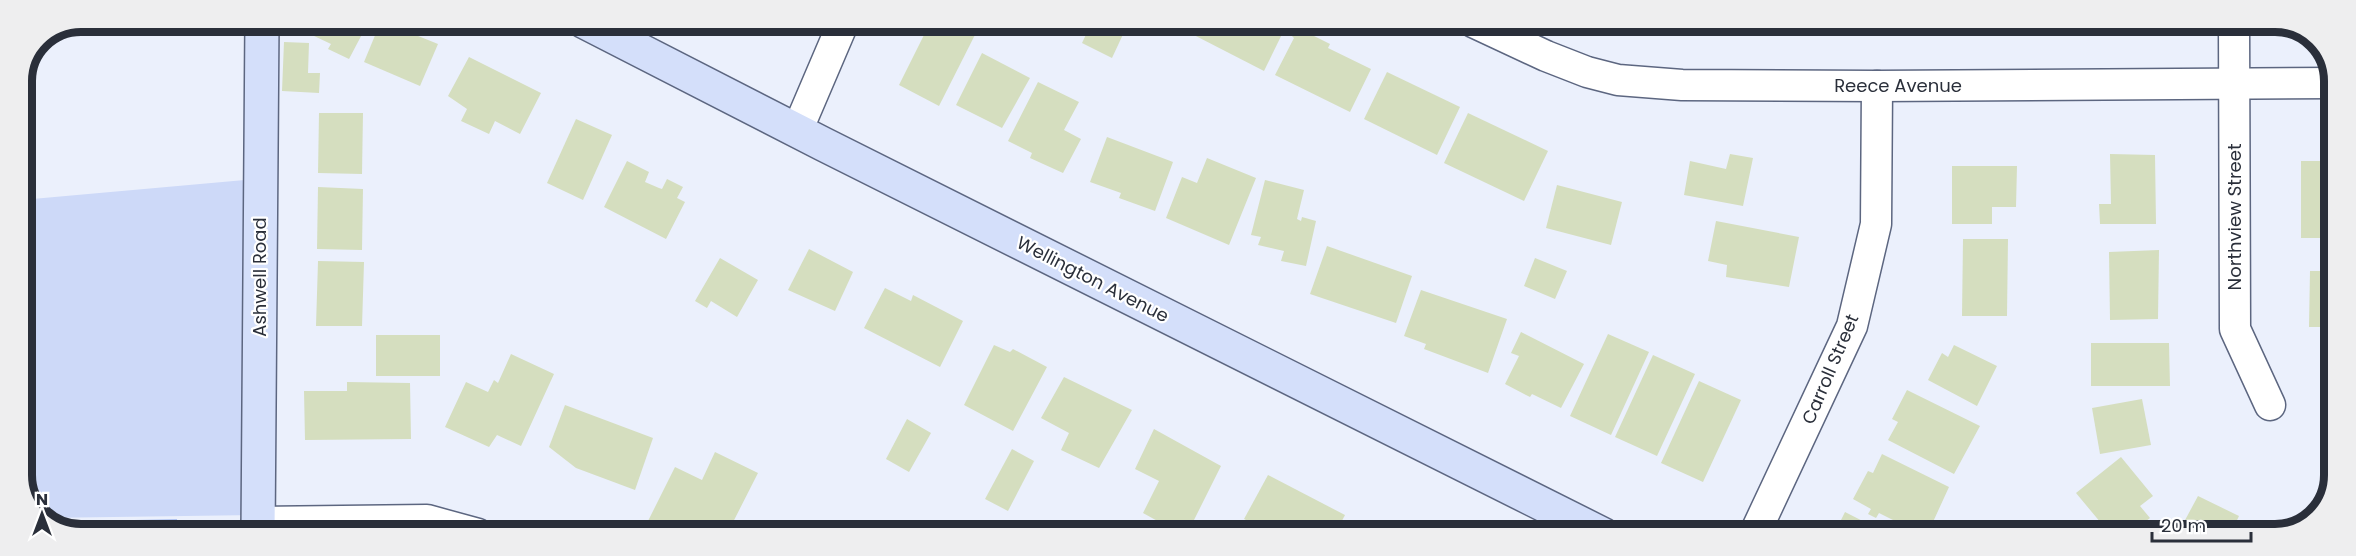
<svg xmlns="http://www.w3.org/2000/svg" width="2356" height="556" font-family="Poppins,sans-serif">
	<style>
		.green { fill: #cdd9f8 }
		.forest { fill: #aec1f0 }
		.building { fill: #d5debf }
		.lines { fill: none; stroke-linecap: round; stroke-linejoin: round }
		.street-casing { stroke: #5c6680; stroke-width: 33 }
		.secondary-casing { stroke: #5c6680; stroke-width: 36 }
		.street { stroke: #fff; stroke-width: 30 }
		.secondary { stroke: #d4dffa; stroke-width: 33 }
		.labels { text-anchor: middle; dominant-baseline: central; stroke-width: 4.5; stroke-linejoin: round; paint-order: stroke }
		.street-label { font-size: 18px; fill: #2a2f3a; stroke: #fff }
		.rim { fill: none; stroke: #2a2f3a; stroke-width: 8 }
	</style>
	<rect width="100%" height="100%" fill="#ebf0fc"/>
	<path class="green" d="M257,179L262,515L42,518L36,515L21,483V200Z"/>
	<path class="forest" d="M177,519L178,534H69L48,522Z"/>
	<g class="building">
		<path d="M319,21H369L349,59L328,49L331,44L312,35Z"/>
		<path d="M381,21L438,44L420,86L364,62Z"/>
		<path d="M931,21H982L939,106L899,85Z"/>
		<path d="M1092,22H1114L1126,28L1112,58L1082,43Z"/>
		<path d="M1140,22H1177L1170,36Z"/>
		<path d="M1196,22H1278L1286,26L1264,71L1190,33Z"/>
		<path d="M1296,27L1330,44L1328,48L1371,69L1350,112L1275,75L1294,38L1291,35Z"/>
		<path d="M284,42L309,43L308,73H320L319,93L282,91Z"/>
		<path d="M982,53L1030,78L1002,128L956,105Z"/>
		<path d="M469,57L541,93L520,134L495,121L489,134L461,121L467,109L448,96Z"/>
		<path d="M1387,72L1460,107L1437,155L1364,119Z"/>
		<path d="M1038,82L1079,102L1064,130L1081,139L1063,173L1030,158L1032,153L1008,141Z"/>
		<path d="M319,113H363L362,174L318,173Z"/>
		<path d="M1468,113L1548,151L1524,201L1444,163Z"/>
		<path d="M576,119L612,135L583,200L547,183Z"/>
		<path d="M1107,137L1173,162L1155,211L1119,198L1121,193L1090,182Z"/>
		<path d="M1730,154L1753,158L1743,206L1684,195L1690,161L1726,169Z"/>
		<path d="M2110,154L2155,155L2156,224H2100L2099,204H2111Z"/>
		<path d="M1207,158L1256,178L1229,245L1166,218L1182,177L1197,183Z"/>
		<path d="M627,161L649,172L645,182L659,188L662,189L667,179L683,187L677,198L685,202L666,239L604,207Z"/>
		<path d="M2301,161H2334V226H2327V238H2301Z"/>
		<path d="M1952,166H2017L2016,207H1992V224H1952Z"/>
		<path d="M1265,180L1304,190L1297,219L1301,221L1302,217L1316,221L1306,266L1281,261L1284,251L1258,245L1261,237L1251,235Z"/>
		<path d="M1557,185L1622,202L1611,245L1546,228Z"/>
		<path d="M318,187L363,189L362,250L317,249Z"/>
		<path d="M1716,221L1799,237L1789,287L1726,277L1727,265L1708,261Z"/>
		<path d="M1963,239H2008L2007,316H1962Z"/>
		<path d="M1327,246L1412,276L1396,323L1310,294Z"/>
		<path d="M809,249L853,272L835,311L788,290Z"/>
		<path d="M2159,250L2158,319L2110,320L2109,252Z"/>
		<path d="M720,258L758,280L737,317L711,301L707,308L695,301Z"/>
		<path d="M1535,258L1567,271L1555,299L1524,286Z"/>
		<path d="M318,261L364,262L362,326H316Z"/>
		<path d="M2310,271H2334V327H2309Z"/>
		<path d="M885,288L911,301L913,295L963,321L940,367L864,328Z"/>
		<path d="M1421,290L1507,319L1488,373L1424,349L1426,344L1404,336Z"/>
		<path d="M1521,332L1584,364L1561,408L1532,394L1530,397L1505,384L1519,356L1511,353Z"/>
		<path d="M1608,334L1649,352L1611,435L1570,416Z"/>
		<rect x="376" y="335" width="64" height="41"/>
		<path d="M2091,343H2169L2170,386H2091Z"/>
		<path d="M994,345L1010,352L1013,349L1047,367L1013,431L964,405Z"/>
		<path d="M1954,345L1997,366L1977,406L1928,380L1942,353L1948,357Z"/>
		<path d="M511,354L554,374L521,446L497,435L489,447L445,427L466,382L488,392L494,380L498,383Z"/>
		<path d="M1653,355L1695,374L1657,456L1615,437Z"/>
		<path d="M1064,377L1132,410L1099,468L1061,450L1069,433L1041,418Z"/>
		<path d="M1699,381L1741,400L1703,482L1661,463Z"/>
		<path d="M347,382L410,383L411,439L305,440L304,391H347Z"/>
		<path d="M1907,390L1980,426L1954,474L1888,440L1898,422L1892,419Z"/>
		<path d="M2142,399L2151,445L2100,454L2092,408Z"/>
		<path d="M565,405L653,438L635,490L576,468L549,447Z"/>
		<path d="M907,419L931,433L909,472L886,459Z"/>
		<path d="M1154,429L1221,466L1187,534H1181L1143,513L1159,481L1135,469Z"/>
		<path d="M1012,449L1034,461L1008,511L985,499Z"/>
		<path d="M715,452L758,473L727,534H702L698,532L697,534H670L647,523L675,467L702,480Z"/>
		<path d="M1882,454L1949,487L1927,535H1923L1879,513L1876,518L1868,514L1871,509L1853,499L1868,471L1873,473Z"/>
		<path d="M2121,457L2153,496L2140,506L2150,518L2128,535H2111L2076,493Z"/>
		<path d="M1268,475L1345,515L1335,534H1273L1244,519Z"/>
		<path d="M2198,496L2239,516L2230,535H2177Z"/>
		<path d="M1845,512L1890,535H1836L1834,534Z"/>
		<path d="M752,524L769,533L773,527L787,534H747Z"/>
	</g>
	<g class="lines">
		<g class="street-casing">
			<g id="street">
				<path d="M1473,22L1546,56L1587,72L1618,80L1682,85L1877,86L2335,83"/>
				<path d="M2234,22L2235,329L2270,405"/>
				<path d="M797,131L844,21"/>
				<path d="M257,522L427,520L478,534"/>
				<path d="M1754,535L1852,326L1876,224L1877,86"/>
			</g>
		</g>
		<g class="secondary-casing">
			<g id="secondary">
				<path d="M583,21L823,144L1604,535"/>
				<path d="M258,534L262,21"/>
			</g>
		</g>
		<use href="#street" class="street"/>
		<use href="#secondary" class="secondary"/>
	</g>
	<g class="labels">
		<g class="street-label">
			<text x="1898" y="85">Reece Avenue</text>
			<text transform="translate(2234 217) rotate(-90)">Northview Street</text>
			<text transform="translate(259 277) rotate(-90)">Ashwell Road</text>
			<text transform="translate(1093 279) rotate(27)">Wellington Avenue</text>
			<text transform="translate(1830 369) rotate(-67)">Carroll Street</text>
		</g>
	</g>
	<path d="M0 0H2356V556H0ZM81 32H2275A49 49 0 0 1 2324 81V475A49 49 0 0 1 2275 524H81A49 49 0 0 1 32 475V81A49 49 0 0 1 81 32Z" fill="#eeeeef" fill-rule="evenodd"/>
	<path class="rim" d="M81 32H2275A49 49 0 0 1 2324 81V475A49 49 0 0 1 2275 524H81A49 49 0 0 1 32 475V81A49 49 0 0 1 81 32Z"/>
	<g transform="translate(42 514)" stroke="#ffffff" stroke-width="4.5" paint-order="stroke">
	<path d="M0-4.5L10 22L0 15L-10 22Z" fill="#2a2f3a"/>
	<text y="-9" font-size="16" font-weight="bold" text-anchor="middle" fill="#2a2f3a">N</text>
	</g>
	<path d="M2152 532v9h99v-9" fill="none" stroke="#2a2f3a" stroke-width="3"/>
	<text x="2161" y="532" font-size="18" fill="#2a2f3a" stroke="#ffffff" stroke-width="4.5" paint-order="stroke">20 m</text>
</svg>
